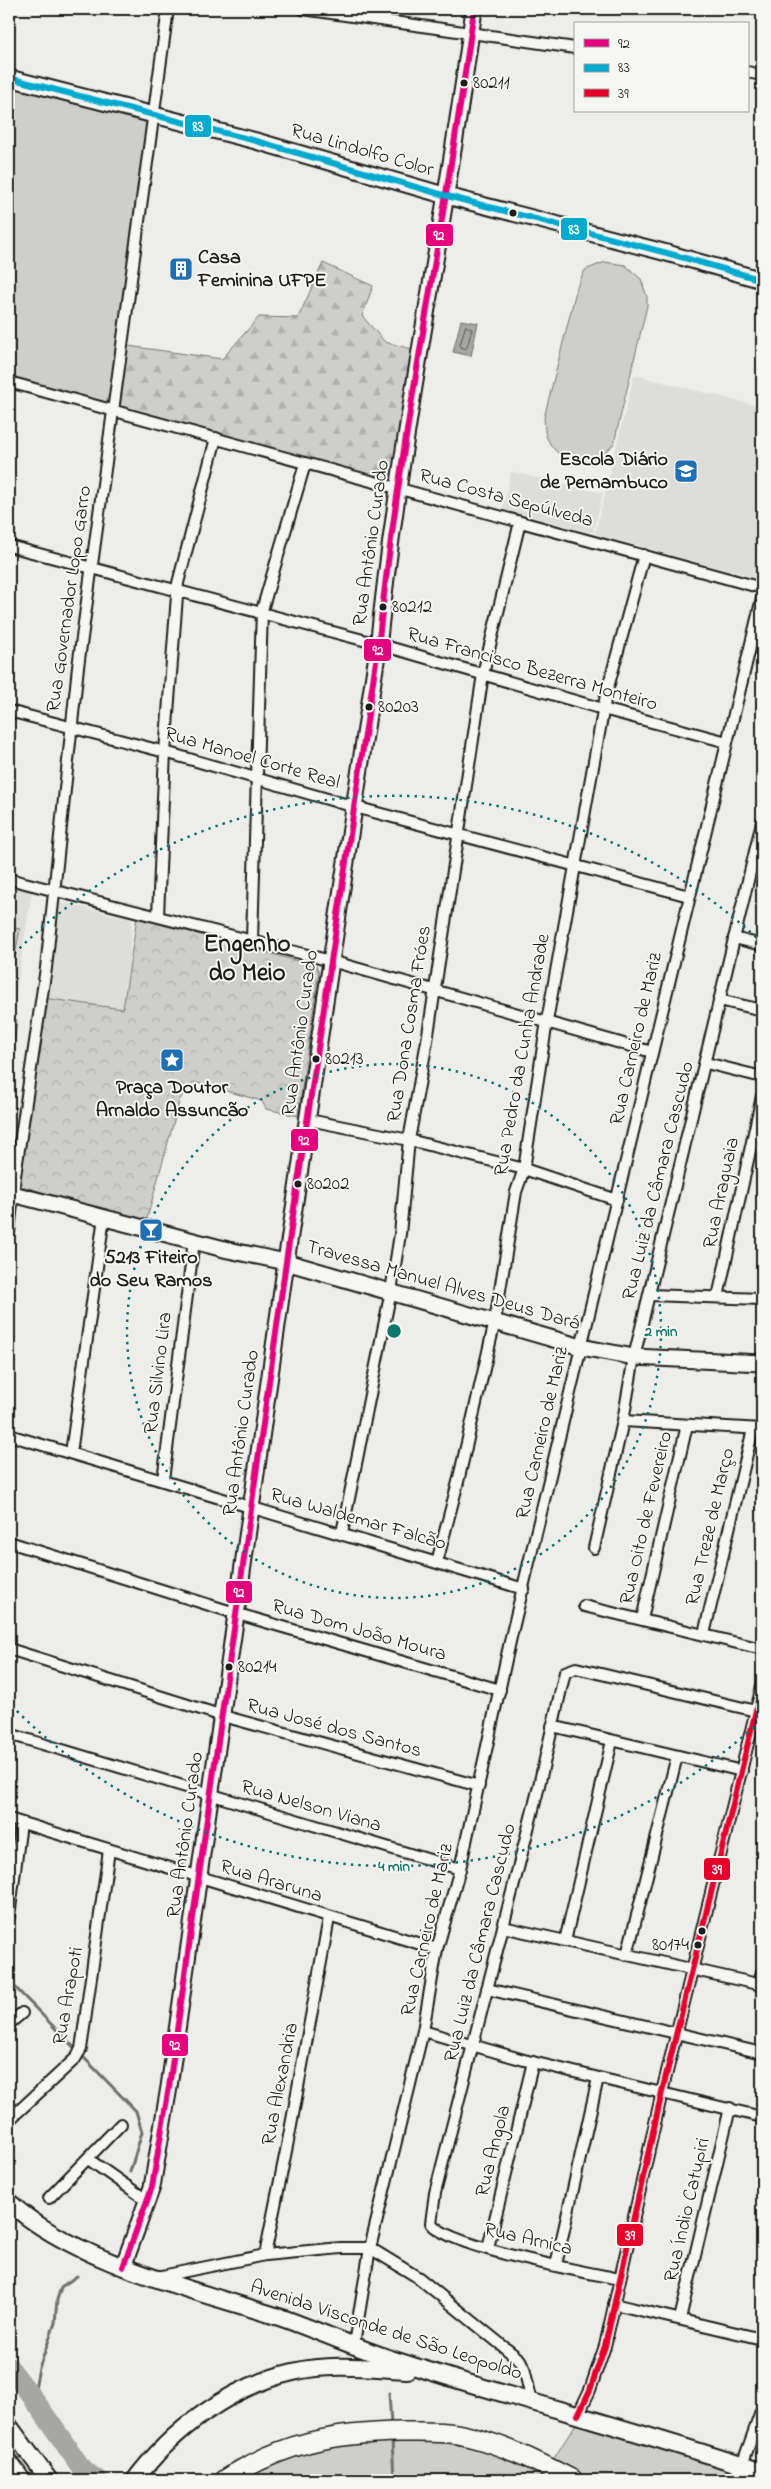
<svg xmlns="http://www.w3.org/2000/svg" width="771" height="2489" font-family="'Indie Flower',sans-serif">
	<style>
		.built { fill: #ddddda }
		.grass { fill: #cececb; stroke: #757574 }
		.forest { fill: url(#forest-firs); stroke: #757574 }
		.park { fill: url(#park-crowns); stroke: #757574 }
		.water { fill: #a6a6a3; stroke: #6f6f6d }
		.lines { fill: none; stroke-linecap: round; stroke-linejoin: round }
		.shore { stroke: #535352; stroke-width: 1 }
		.stream { stroke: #6f6f6d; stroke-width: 3 }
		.river { stroke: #a6a6a3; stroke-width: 20 }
		.street-casing { stroke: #1c1c1c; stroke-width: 14 }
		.secondary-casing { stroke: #1c1c1c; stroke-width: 19 }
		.primary-casing { stroke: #1c1c1c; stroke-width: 20 }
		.highway-casing { stroke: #1c1c1c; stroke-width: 22 }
		.street { stroke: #f6f6f2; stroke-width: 10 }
		.secondary { stroke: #f6f6f2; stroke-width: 15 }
		.primary { stroke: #f6f6f2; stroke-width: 16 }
		.highway { stroke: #f6f6f2; stroke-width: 19 }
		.bus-1-casing { stroke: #f6f6f2; stroke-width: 10 }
		.bus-2-casing { stroke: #f6f6f2; stroke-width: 10 }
		.bus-3-casing { stroke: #f6f6f2; stroke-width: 10 }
		.bus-1 { stroke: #e5007d; stroke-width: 6 }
		.bus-2 { stroke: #00a9ce; stroke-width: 6 }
		.bus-3 { stroke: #e4002b; stroke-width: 6 }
		.ring { fill: none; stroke: #0f766e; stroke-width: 2.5; stroke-dasharray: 2.5 5 }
		.bus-dot { fill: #1c1c1c; stroke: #f6f6f2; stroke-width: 2 }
		.labels { text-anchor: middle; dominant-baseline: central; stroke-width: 4; stroke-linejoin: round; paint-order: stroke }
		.bus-label { font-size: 19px; fill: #1c1c1c; stroke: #f6f6f2; text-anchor: start }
		.street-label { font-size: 20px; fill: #1c1c1c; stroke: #f6f6f2 }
		.poi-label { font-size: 20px; font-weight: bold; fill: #1c1c1c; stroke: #f6f6f2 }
		.district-label { font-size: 25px; font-weight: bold; fill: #1c1c1c; stroke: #f6f6f2 }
		.centre { fill: #0f766e; stroke: #f6f6f2; stroke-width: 2.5 }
		.ring-label { font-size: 15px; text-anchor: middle; font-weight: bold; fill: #0f766e; stroke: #f6f6f2; stroke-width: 4; stroke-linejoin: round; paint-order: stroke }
		.line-badge { stroke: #f6f6f2; stroke-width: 2 }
		.badge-label { font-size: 14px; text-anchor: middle; font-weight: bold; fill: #fff }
	</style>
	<defs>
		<pattern id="forest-firs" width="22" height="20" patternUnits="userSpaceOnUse" patternTransform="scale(1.25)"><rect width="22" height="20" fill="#cececb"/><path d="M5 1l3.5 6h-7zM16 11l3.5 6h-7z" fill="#b0b0ae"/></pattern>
		<pattern id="park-crowns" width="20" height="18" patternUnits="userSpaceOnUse" patternTransform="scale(1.25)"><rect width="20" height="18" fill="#cececb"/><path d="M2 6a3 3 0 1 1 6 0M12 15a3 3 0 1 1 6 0" fill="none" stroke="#b0b0ae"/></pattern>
	</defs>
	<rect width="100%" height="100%" fill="#edede9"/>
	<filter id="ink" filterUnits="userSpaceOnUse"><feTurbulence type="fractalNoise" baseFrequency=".02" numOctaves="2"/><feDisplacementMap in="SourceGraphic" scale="10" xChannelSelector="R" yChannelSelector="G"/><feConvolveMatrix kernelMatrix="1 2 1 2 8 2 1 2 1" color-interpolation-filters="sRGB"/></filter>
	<g filter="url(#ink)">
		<g class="built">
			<path d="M634,375L762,407V552L756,578L595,534Z"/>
			<path d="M511,472L603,493L593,533L503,509Z"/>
			<path d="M9,885L32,891L13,1009L9,1007Z"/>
			<path d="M60,902L132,919L126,1013L47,1003Z"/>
		</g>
		<g class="grass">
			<path d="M9,73L149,112L113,409L9,382Z"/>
			<path d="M605,262L625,265L641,279L647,297V306L614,443C597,468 559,467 547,438C544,433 545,424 544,418L577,287L585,270Z"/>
			<path d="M9,927L20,929L10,981H9Z"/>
			<path d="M9,1018L17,1020L9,1097Z"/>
			<path d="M577,2422L762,2477V2480H211L234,2461L267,2447L309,2434L410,2431L549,2466Z"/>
		</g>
		<path class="forest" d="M323,263L373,286L362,316L385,342L420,351L397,487L113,409L121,345L222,359L259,317L298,318Z"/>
		<path class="park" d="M137,917L316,966L319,972L298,1116L266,1109L262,1101L194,1082L180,1099L146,1222L18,1185L43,998L123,1009Z"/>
		<path class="water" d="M461,320L478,323L471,356L453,352Z"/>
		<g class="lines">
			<path class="shore" d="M466,326L472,329L467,347L465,349L460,346Z"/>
			<g class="stream">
				<path d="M9,1981L136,2111L142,2132L130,2172"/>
				<path d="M389,2393L391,2425"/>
				<path d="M33,2398L39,2368L55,2323L57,2300L61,2287L77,2276"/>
				<path d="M392,2439L394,2480"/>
			</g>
			<path class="river" d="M9,2367L33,2398L83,2470L98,2480"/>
			<g class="street-casing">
				<g id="street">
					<path d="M303,9L575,48"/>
					<path d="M747,72L762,75"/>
					<path d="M9,382L762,588"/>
					<path d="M9,546L378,644L603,709L727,742"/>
					<path d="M9,711L165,752L355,807L689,896"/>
					<path d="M9,879L331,961L652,1052"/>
					<path d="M158,916L165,752L178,583L216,438"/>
					<path d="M734,938L762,945"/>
					<path d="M252,940L262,610L305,464"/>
					<path d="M719,1000L762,1010"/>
					<path d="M706,1063L762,1077"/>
					<path d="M309,1120L409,1140L524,1169L617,1200"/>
					<path d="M9,1232L15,1176L46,968L78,667L168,9"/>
					<path d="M649,1295L762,1299"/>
					<path d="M718,1297L762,1096"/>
					<path d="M623,1421L762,1429"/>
					<path d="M9,1435L524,1589"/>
					<path d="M71,1453L104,1217"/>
					<path d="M163,1480L194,1241"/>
					<path d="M342,1533L391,1291L400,1234L409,1140L427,1041L483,674L520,522"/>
					<path d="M9,1542L238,1614L500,1690"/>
					<path d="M594,1548L623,1421L634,1357L762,822"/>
					<path d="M437,1562L458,1482L495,1321L516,1192L524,1169L547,1021L606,695L644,555"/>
					<path d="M584,1606L762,1649"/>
					<path d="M642,1619L687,1425"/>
					<path d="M704,1634L753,1429"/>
					<path d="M9,1649L223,1716L479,1786"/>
					<path d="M552,1726L742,1771"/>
					<path d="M9,1734L460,1869"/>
					<path d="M9,1819L437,1949"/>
					<path d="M9,1917L21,1823"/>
					<path d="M503,1927L762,1985"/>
					<path d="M565,1941L612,1741"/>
					<path d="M627,1955L677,1756"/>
					<path d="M759,1985L762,1972"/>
					<path d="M487,1989L762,2053"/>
					<path d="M9,2024L22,2013"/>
					<path d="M423,2031L524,2060L762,2117"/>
					<path d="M9,2120L75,2059L81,2049L109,1850"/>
					<path d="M88,2159L148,2201"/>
					<path d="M49,2198L121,2124"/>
					<path d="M488,2248L533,2062"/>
					<path d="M265,2255L290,2131L329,1918"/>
					<path d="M556,2265L598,2078"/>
					<path d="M157,2277L265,2255L341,2248H370L419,2278L520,2360L524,2368L532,2402"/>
					<path d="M619,2279C586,2272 447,2247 431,2223L435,2193L537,1794L565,1672L576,1668L756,1711"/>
					<path d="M614,2304L762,2339"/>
					<path d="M680,2319L730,2108"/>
					<path d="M354,2344L370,2248L423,2031L437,1949L460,1869L511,1637L762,598"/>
					<path d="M578,2415L590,2390L605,2346L662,2092L762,1686"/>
					<path d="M742,2465L762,2409"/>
				</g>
			</g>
			<g class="secondary-casing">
				<g id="secondary">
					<path d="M9,78L256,141L447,196L667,253L762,280"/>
					<path d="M9,1193L228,1250L286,1262L581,1347L634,1357L762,1363"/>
					<path d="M123,2267L152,2187L169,2087L286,1262L378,648C400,433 446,222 474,9"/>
				</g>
			</g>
			<g class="primary-casing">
				<g id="primary">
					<path d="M9,2202C73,2262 198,2291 282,2318C319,2331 354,2347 391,2359C514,2399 640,2431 762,2472"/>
					<path d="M9,2426L49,2480"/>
					<path d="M9,2462L22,2480"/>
					<path d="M135,2480C172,2430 231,2386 293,2372C330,2363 370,2368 407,2370"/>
				</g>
			</g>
			<g class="highway-casing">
				<g id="highway">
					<path d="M9,2479V2480"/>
					<path d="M225,2480C281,2443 334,2433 401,2432C420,2432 439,2431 457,2434C499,2442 536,2461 573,2480"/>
				</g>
			</g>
			<use href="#street" class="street"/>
			<use href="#secondary" class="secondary"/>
			<use href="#primary" class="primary"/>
			<use href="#highway" class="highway"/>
			<g class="bus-1-casing">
				<path id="bus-1" d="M123,2267L152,2187L169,2087L286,1262L378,648C400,433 446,222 474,9"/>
			</g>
			<g class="bus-2-casing">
				<path id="bus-2" d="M9,78L256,141L447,196L667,253L762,280"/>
			</g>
			<g class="bus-3-casing">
				<path id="bus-3" d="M578,2415L590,2390L605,2346L662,2092L762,1686"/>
			</g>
			<use href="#bus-1" class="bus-1"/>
			<use href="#bus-2" class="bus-2"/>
			<use href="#bus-3" class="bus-3"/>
		</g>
	</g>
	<g class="ring">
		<circle cx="394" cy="1331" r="267"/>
		<path d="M759 1722A535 535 0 0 1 9 1703M9 959A535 535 0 0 1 759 940"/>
	</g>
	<defs>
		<g id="building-square" transform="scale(1.25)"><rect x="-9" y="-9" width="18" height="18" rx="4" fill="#1f6fb2" stroke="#f6f6f2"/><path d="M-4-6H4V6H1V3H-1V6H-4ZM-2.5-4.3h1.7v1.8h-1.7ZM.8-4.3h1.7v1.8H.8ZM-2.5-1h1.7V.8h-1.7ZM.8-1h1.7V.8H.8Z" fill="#fff"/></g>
		<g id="school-square" transform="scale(1.25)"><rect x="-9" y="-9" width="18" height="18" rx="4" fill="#1f6fb2" stroke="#f6f6f2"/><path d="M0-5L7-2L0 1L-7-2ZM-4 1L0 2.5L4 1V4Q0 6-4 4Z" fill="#fff"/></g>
		<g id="sight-square" transform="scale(1.25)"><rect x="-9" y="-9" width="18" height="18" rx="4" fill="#1f6fb2" stroke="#f6f6f2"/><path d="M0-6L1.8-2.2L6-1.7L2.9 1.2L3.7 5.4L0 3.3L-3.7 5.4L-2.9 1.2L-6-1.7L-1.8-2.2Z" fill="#fff"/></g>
		<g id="bar-square" transform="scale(1.25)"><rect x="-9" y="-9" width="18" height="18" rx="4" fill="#1f6fb2" stroke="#f6f6f2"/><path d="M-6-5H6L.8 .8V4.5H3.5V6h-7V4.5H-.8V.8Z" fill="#fff"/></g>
	</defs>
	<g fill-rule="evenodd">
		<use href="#building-square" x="181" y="269"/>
		<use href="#school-square" x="686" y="471"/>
		<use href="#sight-square" x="172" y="1060"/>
		<use href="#bar-square" x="151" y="1230"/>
	</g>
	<g class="bus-dot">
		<circle cx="464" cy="83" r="4.5"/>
		<circle cx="513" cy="213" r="4.5"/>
		<circle cx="383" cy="607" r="4.5"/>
		<circle cx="369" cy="707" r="4.5"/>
		<circle cx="316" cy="1059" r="4.5"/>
		<circle cx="298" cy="1184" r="4.5"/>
		<circle cx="229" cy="1667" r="4.5"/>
		<circle cx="702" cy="1931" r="4.5"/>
		<circle cx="698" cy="1945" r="4.5"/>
	</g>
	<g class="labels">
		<g class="bus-label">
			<text x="473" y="83">80211</text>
			<text x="392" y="607">80212</text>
			<text x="378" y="707">80203</text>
			<text x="325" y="1059">80213</text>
			<text x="307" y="1184">80202</text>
			<text x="238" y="1667">80214</text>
			<text x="689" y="1945" text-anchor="end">80174</text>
		</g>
		<g class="street-label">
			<text transform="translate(362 151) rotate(16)">Rua Lindolfo Color</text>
			<text transform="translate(506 499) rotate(15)">Rua Costa Sepúlveda</text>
			<text transform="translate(372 543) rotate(-82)">Rua Antônio Curado</text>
			<text transform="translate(70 599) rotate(-82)">Rua Governador Lopo Garro</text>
			<text transform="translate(532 670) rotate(16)">Rua Francisco Bezerra Monteiro</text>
			<text transform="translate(252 759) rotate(16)">Rua Manoel Corte Real</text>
			<text transform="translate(410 1024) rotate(-81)">Rua Dona Cosma Fróes</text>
			<text transform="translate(301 1033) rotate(-82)">Rua Antônio Curado</text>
			<text transform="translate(637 1039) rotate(-77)">Rua Carneiro de Mariz</text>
			<text transform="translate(523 1055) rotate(-80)">Rua Pedro da Cunha Andrade</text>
			<text transform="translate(659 1181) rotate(-76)">Rua Luiz da Câmara Cascudo</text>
			<text transform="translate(722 1193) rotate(-78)">Rua Araguaia</text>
			<text transform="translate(443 1286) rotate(16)">Travessa Manuel Alves Deus Dará</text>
			<text transform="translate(159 1373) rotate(-83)">Rua Silvino Lira</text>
			<text transform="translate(242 1433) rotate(-82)">Rua Antônio Curado</text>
			<text transform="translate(543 1433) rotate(-77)">Rua Carneiro de Mariz</text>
			<text transform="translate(647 1518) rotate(-77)">Rua Oito de Fevereiro</text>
			<text transform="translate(358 1520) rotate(16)">Rua Waldemar Falcão</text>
			<text transform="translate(711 1527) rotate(-77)">Rua Treze de Março</text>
			<text transform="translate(359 1631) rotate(16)">Rua Dom João Moura</text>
			<text transform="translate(334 1729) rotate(15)">Rua José dos Santos</text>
			<text transform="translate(311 1807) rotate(16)">Rua Nelson Viana</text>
			<text transform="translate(186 1835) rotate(-82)">Rua Antônio Curado</text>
			<text transform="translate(271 1882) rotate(17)">Rua Araruna</text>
			<text transform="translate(428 1930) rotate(-77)">Rua Carneiro de Mariz</text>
			<text transform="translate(481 1943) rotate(-76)">Rua Luiz da Câmara Cascudo</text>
			<text transform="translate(69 1996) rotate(-80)">Rua Arapoti</text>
			<text transform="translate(281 2084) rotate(-79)">Rua Alexandria</text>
			<text transform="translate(494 2151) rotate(-76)">Rua Angola</text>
			<text transform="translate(688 2210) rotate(-77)">Rua Índio Catupiri</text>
			<text transform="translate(528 2240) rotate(13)">Rua Arnica</text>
			<text transform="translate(386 2331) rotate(18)">Avenida Visconde de São Leopoldo</text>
		</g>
		<g class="poi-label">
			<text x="198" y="258" text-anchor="start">Casa<tspan x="198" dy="23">Feminina UFPE</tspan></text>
			<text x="668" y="460" text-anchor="end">Escola Diário<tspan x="668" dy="23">de Pernambuco</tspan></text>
			<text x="172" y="1088">Praça Doutor<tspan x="172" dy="23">Arnaldo Assuncão</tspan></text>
			<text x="151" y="1258">5213 Fiteiro<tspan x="151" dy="23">do Seu Ramos</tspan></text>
		</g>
		<g class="district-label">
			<text x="247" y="945">Engenho<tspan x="247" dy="29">do Meio</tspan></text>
		</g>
	</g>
	<circle cx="394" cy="1331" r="8" class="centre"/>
	<g class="ring-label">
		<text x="661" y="1336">2 min</text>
		<text x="394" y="1871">4 min</text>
	</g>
	<g class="line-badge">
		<rect x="184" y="114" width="28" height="24" rx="5" fill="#00a9ce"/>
		<rect x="560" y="217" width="28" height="24" rx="5" fill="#00a9ce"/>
		<rect x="425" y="223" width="29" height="24" rx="5" fill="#e5007d"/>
		<rect x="363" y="638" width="29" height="24" rx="5" fill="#e5007d"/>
		<rect x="290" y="1128" width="29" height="24" rx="5" fill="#e5007d"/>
		<rect x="225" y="1580" width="28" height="24" rx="5" fill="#e5007d"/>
		<rect x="703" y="1857" width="28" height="24" rx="5" fill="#e4002b"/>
		<rect x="161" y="2033" width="28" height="24" rx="5" fill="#e5007d"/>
		<rect x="616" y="2223" width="28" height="24" rx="5" fill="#e4002b"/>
	</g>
	<g class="badge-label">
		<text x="198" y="131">83</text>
		<text x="574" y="234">83</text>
		<text x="439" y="240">92</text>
		<text x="378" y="655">92</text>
		<text x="304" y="1145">92</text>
		<text x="239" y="1597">92</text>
		<text x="717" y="1874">39</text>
		<text x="175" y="2050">92</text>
		<text x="630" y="2240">39</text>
	</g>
	<rect width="771" height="2489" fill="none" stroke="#f6f6f2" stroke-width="30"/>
	<rect x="15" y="15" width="741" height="2459" fill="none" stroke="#1c1c1c" stroke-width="2" filter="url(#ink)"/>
	<rect x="574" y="22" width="175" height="90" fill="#f6f6f2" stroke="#9f9f9c"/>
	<rect x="584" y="39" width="25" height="8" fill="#e5007d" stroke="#9f9f9c"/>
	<text x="618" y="48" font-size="15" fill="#1c1c1c">92</text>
	<rect x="584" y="64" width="25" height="8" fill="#00a9ce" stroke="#9f9f9c"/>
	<text x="618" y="72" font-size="15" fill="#1c1c1c">83</text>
	<rect x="584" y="89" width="25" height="8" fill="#e4002b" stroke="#9f9f9c"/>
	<text x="618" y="98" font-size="15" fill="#1c1c1c">39</text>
</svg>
